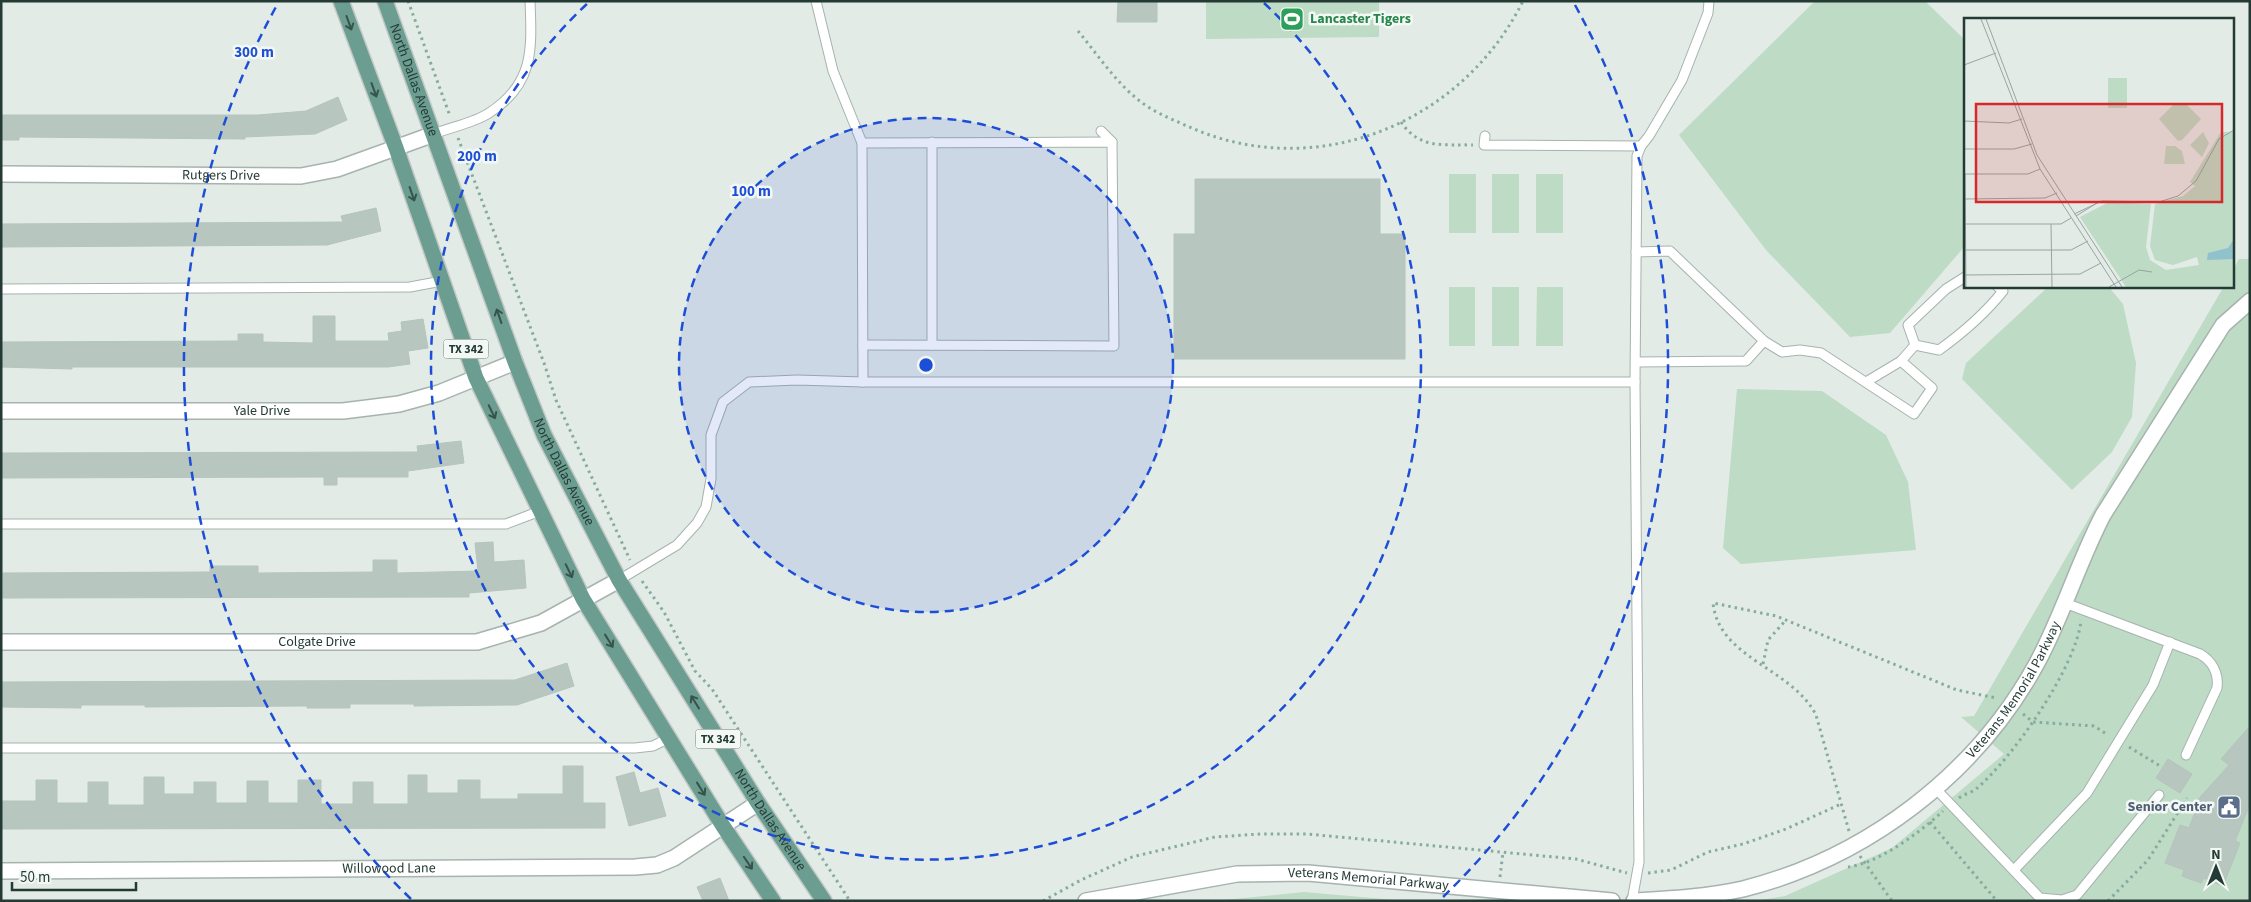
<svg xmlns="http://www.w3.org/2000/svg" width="2251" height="902" font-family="'Source Sans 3',sans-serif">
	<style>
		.green { fill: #bddbc5 }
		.building { fill: #b8c6c0; stroke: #b5c4be }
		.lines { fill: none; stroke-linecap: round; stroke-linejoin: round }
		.service-casing { stroke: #a6b3ae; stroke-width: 11 }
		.minor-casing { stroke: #a6b3ae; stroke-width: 18 }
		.primary-casing { stroke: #c2c8c6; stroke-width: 18 }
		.path { stroke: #86aca0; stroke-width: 3; stroke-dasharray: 2.5 4; stroke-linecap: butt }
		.service { stroke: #fff; stroke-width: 9 }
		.minor { stroke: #fff; stroke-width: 15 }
		.primary { stroke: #6b9d90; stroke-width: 15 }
		.oneway { stroke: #36544c }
		.ring { fill: none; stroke: #1d4ed8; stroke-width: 2.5; stroke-dasharray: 9 6 }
		.labels { text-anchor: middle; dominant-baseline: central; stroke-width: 5; stroke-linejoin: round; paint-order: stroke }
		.shield { fill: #f3f8f5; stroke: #62746f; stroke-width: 1 }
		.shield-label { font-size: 12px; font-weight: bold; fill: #243b35 }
		.leisure-label { font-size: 14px; font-weight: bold; fill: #27864d; stroke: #f3f8f5; text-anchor: start }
		.street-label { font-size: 14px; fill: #243b35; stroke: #f3f8f5 }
		.service-label { font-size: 14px; font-weight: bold; fill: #4e5e75; stroke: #f3f8f5; text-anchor: end }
		.inset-road { fill: none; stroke: #97a5a0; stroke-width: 1 }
		.view { fill: #d62828; fill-opacity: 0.15; stroke: #d62828; stroke-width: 2.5 }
		.inset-edge { fill: none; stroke: #243b35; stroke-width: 2.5 }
		.centre { fill: #1d4ed8; stroke: #f3f8f5; stroke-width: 2.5 }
		.ring-label { font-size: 15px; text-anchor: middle; font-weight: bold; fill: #1d4ed8; stroke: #f3f8f5; stroke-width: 5; stroke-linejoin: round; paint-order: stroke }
	</style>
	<rect width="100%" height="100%" fill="#e3ebe7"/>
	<g class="green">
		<path d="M1206,1H1379V37L1206,39Z"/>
		<path d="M1815,1H1925L1965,40V246L1890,333L1850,337L1766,250L1679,135Z"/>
		<rect x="1449" y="174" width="27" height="59"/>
		<rect x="1492" y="174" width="27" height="59"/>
		<rect x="1536" y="174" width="27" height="59"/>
		<path d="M2239,259H2250V901H1756L1785,896L1892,848L2004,754L1961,717L1974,716L2224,286H2232V271Z"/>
		<path d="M2049,286H2108L2123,304L2136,363L2132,417L2112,452L2072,490L1962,379L1966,363Z"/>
		<rect x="1449" y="287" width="26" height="59"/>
		<rect x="1492" y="287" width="27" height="59"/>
		<path d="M1537,287H1563V346H1536Z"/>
		<path d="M1737,389L1822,391L1886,435L1908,482L1916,550L1741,564L1723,548Z"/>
		<path d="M1304,892L1407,901H1214Z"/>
	</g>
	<g class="building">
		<path d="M1118,1H1157V22H1117Z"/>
		<path d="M338,97L347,120L315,134L245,137V139L19,137V140H1V115H258L306,111Z"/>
		<path d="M1195,179H1380V234H1405V359H1174V234H1195Z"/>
		<path d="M376,208L381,231L327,245L1,247V224L343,222L341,216Z"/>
		<path d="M313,316H335V341H389L388,333L402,331L401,322L423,319L428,348L408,351L410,364L388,367H72V369L1,367V342L238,341V334H263V342L313,343Z"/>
		<path d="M461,441L464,463L408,471V477H337V485H324V477L1,478V453L418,452L417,446Z"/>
		<path d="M493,542L494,562L524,560L526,588L469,593V597L3,598V573L210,572V566H258V573L373,572V560H397V573L478,571L475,543Z"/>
		<path d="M567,663L574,686L517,705L414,706V704H350V708H307V706L145,707V705H81V708L1,707V682L515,680Z"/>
		<path d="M2250,726V804L2235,841L2240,843L2223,886L2204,878L2201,883L2182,876L2184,870L2165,863L2180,825L2189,828L2198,804L2195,803L2229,765L2221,759Z"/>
		<path d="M2168,759L2192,774L2180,793L2156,778Z"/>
		<path d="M563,766H583V803H605V828L1,829V801H36V780H57V803H88V782H108V805H144V777H164V794H194V782H216V803H247V781H268V803H298V780H321V804H353V782H373V804H408V775H427V793H458V780H480V799H518V794H563Z"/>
		<path d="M634,772L640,793L658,788L666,816L629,826L616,777Z"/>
		<path d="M720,878L729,901H703L697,887Z"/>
	</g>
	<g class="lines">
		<g class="service-casing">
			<g id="service">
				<path d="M816,1L833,71L862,143L863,382H1635L1637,156L1641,146L1649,136L1682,80L1708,13L1709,1"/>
				<path d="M1101,131L1112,142"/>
				<path d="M434,134C451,127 474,123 489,113C534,84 532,50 530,1"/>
				<path d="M1485,136L1484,145L1641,146"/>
				<path d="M932,142V345"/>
				<path d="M862,143L1112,142L1114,346L863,345"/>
				<path d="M1,289L410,287L442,281"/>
				<path d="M1764,341L1782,352L1800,350L1821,353L1914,414L1932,388L1901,361L1866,382"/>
				<path d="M1915,345L1939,350C1964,332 1984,315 2003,291L1997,286"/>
				<path d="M1915,345L1908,325L1946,289L1965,277"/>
				<path d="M1901,361L1915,345"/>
				<path d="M1636,362L1746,361L1764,341L1670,251L1636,252"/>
				<path d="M1,524H506L540,511"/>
				<path d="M619,580L677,545L697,523L706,507L711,479V435L723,402L749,382L797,380L863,382"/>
				<path d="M2065,603L2200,654C2212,661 2219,673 2217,688L2186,755"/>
				<path d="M1,748H635L653,746L669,738"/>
				<path d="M1936,789L2040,898L2062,900L2077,895L2159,795"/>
				<path d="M2014,870L2087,793L2153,685L2170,642"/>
				<path d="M1632,901L1639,862L1635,382"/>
			</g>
		</g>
		<g class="minor-casing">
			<g id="minor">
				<path id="s1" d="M1,174L301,176L337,169L434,134"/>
				<path id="s2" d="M1,411H343L399,404L439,393L515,362"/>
				<path id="s3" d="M1,642H477L541,623L619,580"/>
				<path id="s4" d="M1,871L635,867L657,865L674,858L758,803"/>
				<path id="s5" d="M1086,901L1237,874L1308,873L1612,901"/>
				<path id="s6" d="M1634,901C1670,899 1707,897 1743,889C1866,858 1976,775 2037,663C2063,615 2078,563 2103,515L2223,325L2250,301"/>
			</g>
		</g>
		<g class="primary-casing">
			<g id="primary">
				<path d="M341,1L396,148L476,378L583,599L723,826L773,901"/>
				<path id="s7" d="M385,1L515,362L544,435L619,580L758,803L824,901"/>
			</g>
		</g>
		<g class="path">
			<path d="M408,1L450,116"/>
			<path d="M1078,31C1098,55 1116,83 1141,102C1157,114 1176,121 1194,129C1320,182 1463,122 1523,1"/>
			<path d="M1401,122C1420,150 1444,144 1473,145"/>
			<path d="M458,138L544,363L556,400L630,560"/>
			<path d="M642,581L664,612L695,671L712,689L850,901"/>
			<path d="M1763,664L1768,640L1786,620"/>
			<path d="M2023,714L2033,722L2094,726L2108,735"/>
			<path d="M2129,747L2160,766"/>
			<path d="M1959,798C1964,794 1971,793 1976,789C2012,759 2077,666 2081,620"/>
			<path d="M1930,822L1997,901"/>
			<path d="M1849,831L1816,715C1791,667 1719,659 1713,603L1776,616L1957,690L1996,698"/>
			<path d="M1860,856L1892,901"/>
			<path d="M1848,867C1879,863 1919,833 1943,811"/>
			<path d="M1648,873L1671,870L1708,852L1743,844L1786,829L1841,804"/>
			<path d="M1500,877L1503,852"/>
			<path d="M1043,901L1081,880L1132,857L1215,837L1260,834H1307L1576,859L1627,873"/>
			<path d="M2108,901L2148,860L2187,798"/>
		</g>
		<use href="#service" class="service"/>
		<use href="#minor" class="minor"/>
		<use href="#primary" class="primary"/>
	</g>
	<defs><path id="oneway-shaft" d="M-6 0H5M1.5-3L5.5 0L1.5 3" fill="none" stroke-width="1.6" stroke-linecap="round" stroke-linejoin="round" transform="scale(1.25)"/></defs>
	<g class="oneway">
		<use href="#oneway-shaft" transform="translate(349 23) rotate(70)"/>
		<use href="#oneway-shaft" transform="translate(374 90) rotate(70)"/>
		<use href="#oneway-shaft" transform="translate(412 194) rotate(71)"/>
		<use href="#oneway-shaft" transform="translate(499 316) rotate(-109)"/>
		<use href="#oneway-shaft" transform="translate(492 412) rotate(64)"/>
		<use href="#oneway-shaft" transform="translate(569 571) rotate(64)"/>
		<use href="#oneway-shaft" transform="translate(609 641) rotate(58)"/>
		<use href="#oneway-shaft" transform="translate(695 702) rotate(-122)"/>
		<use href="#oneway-shaft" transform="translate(701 789) rotate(58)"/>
		<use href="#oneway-shaft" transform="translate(748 863) rotate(56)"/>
	</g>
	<circle cx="926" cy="365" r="247" fill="#1d4ed8" fill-opacity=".12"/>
	<g class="ring">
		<circle cx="926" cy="365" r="247"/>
		<path d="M1264 3A495 495 0 1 1 588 3"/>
		<path d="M411 899A742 742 0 0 1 277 5M1575 5A742 742 0 0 1 1441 899"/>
	</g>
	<defs>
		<g id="stadium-square" transform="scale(1.25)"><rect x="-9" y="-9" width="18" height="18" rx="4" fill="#2e9e5b" stroke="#f3f8f5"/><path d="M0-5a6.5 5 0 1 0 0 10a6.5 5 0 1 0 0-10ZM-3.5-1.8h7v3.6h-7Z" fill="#fff"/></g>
		<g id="civic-square" transform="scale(1.25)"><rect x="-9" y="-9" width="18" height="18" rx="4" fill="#5c6f8a" stroke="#f3f8f5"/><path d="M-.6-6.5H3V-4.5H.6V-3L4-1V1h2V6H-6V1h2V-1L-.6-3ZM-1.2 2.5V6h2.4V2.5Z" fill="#fff"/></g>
	</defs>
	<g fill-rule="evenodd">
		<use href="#stadium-square" x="1292" y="19"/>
		<use href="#civic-square" x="2229" y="807"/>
	</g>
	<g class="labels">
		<g class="shield">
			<rect x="443.5" y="339.5" width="45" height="19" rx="4"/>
			<rect x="695.5" y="729.5" width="45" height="19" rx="4"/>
		</g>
		<g class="shield-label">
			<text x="466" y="349">TX 342</text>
			<text x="718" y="739">TX 342</text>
		</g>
		<g class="leisure-label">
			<text x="1310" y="19">Lancaster Tigers</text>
		</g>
		<g class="street-label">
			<text stroke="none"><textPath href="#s7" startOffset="84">North Dallas Avenue</textPath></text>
			<text stroke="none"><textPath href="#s1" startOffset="220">Rutgers Drive</textPath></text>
			<text stroke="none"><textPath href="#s2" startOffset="261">Yale Drive</textPath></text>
			<text stroke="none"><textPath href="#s7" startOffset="504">North Dallas Avenue</textPath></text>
			<text stroke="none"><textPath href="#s3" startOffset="316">Colgate Drive</textPath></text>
			<text stroke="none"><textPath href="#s6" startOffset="456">Veterans Memorial Parkway</textPath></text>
			<text stroke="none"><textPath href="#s7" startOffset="909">North Dallas Avenue</textPath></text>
			<text stroke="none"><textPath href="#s4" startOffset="388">Willowood Lane</textPath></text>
			<text stroke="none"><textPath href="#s5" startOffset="285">Veterans Memorial Parkway</textPath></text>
		</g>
		<g class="service-label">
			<text x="2212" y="807">Senior Center</text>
		</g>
	</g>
	<g transform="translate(1964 18)">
		<rect width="270" height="270" fill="#e3ebe7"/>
		<path d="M144,60H163V90H144ZM211,85L222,86L237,101L218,122L214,123L195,101ZM239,114L245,125L238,139L226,127ZM257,114H270V269H162L116,199L145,184L187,186L182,229L186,242L202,252L235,247L233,239L209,247L191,242L186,228L191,186L219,178L231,168L226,164ZM202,128H211L218,133L221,146H200Z" fill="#bddbc5"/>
		<path d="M270,221V241L243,242L244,235L264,230Z" fill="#8fc2cc"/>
		<path class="inset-road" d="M17,1L76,151L152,269M22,1L73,137L158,269M0,47L32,35M0,103L45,105L58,101M0,131H50L68,126M1,156L2,269M1,156H64L76,151M1,181L81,180L93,175M110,196L138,183L195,184L214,178L232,163L255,121L270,112M112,198L133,185M1,206H97L107,200M87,206L88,269M1,232H107L124,223M1,257L116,256L137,245M145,269L175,252L188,254"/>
		<path class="view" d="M12,86H258V184H12Z"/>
		<rect width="270" height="270" class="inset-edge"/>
	</g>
	<circle cx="926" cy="365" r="8" class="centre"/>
	<g class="ring-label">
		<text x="254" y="57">300 m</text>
		<text x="477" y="161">200 m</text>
		<text x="751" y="196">100 m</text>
	</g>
	<rect width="2251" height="902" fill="none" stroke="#243b35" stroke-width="5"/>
	<g transform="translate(2216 867)" stroke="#f3f8f5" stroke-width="4" paint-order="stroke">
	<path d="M0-4L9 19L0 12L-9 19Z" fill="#243b35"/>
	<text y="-8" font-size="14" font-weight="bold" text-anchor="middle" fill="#243b35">N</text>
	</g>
	<path d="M12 882v8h124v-8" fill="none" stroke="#243b35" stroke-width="2.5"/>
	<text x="20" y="882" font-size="15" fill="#243b35" stroke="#f3f8f5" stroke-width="4" paint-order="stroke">50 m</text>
</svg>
